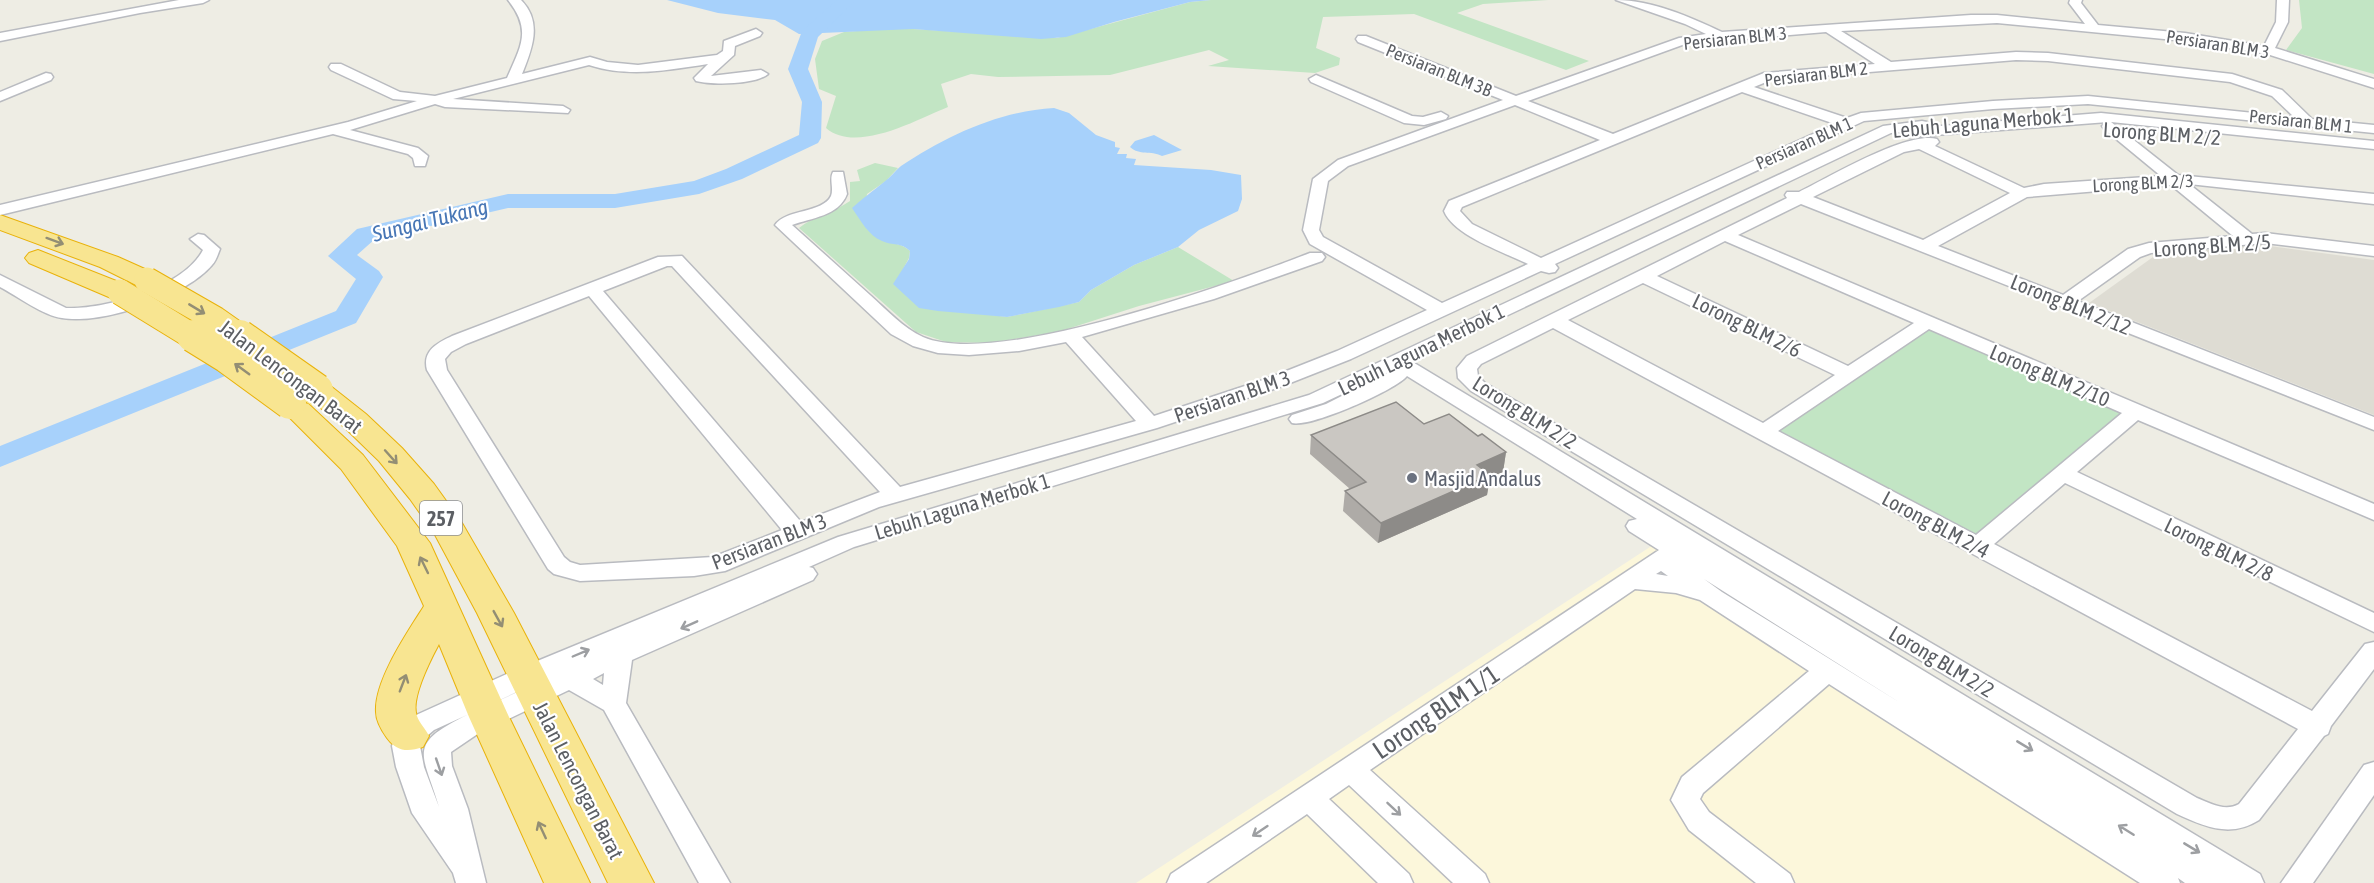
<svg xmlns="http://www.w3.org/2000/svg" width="2374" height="883" font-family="'Asap Condensed',sans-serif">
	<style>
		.commercial { fill: #fcf7db }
		.education { fill: #dedcd3 }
		.green { fill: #c2e5c4 }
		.water { fill: #a7d1fb }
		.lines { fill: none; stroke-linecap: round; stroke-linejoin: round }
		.river { fill: #a7d1fb; fill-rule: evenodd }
		.minor-casing { stroke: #b9bbc0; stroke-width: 3 }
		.highway-casing { stroke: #e9b20a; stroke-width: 2 }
		.minor { fill: #fff; fill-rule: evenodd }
		.highway { fill: #f8e591; fill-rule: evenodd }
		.highway-bridge-far1-casing { stroke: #e9b20a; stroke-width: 27; stroke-linecap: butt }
		.highway-bridge-casing { stroke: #e9b20a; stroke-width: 34; stroke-linecap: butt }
		.highway-bridge-far1 { stroke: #f8e591; stroke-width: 25 }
		.highway-bridge { stroke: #f8e591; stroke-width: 32 }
		.wall { fill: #aeaba7 }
		.shaded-wall { fill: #8d8b88 }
		.building { fill: #cac7c2; stroke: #8d8b88; stroke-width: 1.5 }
		.oneway { stroke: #938e74 }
		.oneway2 { stroke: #9d9fa2 }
		.worship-dot { fill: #6b7280; stroke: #fff; stroke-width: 2 }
		.labels { text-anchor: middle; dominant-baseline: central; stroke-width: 4.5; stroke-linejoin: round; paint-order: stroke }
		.far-street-label { font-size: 18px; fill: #5c5f64; stroke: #fff }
		.shield { fill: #fff; stroke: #8d8f92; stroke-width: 1.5 }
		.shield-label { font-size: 20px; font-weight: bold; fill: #5c5f64 }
		.street-label { font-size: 21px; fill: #5c5f64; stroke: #fff }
		.worship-label { font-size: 21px; fill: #5b616d; stroke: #fff; text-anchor: start }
		.water-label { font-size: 22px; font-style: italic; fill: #4776b5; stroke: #fff }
		.near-street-label { font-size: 26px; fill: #5c5f64; stroke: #fff }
	</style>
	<rect width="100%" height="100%" fill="#eeede4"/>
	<path class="commercial" d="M1653,545L2191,883H1136Z"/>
	<path class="education" d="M2255,244L2374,260V415L2089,303L2153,257Z"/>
	<g class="green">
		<path d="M1211,0H1548L1483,4L1457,13L1589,61L1566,70L1414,14L1323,17L1316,48L1340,58L1339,65L1315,73L1208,66L1229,60L1209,50L1110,75L998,77L971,74L941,84L948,107C916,120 856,154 826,128L836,96L819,89L815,59L822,41L844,32L897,28L1057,38L1190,2Z"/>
		<path d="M2299,0H2374V74L2286,50L2302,28Z"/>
		<path d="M875,163L898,168L886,181L867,194C864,225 860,233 893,243C901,245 904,246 910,251L909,258L899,277L977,313L1007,317L1079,302L1091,290L1134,265L1178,247L1234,281L1139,306L1058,332L990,343L946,342L916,332L799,228C813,216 833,213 850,201V182L860,181L857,170Z"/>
		<path d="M1930,329L2123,412L1976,537L1775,431Z"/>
	</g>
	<g class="water">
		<path d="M667,0H1211L1190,2L1114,22L1066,37L1041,39L913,29L799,34L775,20L718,13Z"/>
		<path d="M1054,108L1069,113L1096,135L1115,142V147L1120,148L1117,154H1127L1126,158L1136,159L1134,165L1211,170L1241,175L1242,199L1238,211L1199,230L1178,247L1134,265L1091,290L1079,302L1059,307L1007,317L938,311L919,308L893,284L909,259L910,251C901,242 893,246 882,241C868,235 861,221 852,208C863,198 873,191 884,182C890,178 895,171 901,166C946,136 999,111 1054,108Z"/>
		<path d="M1154,135L1182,150L1162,156C1150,150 1140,156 1130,147L1135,141Z"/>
	</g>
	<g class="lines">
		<path class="river" d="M837,0H856L818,37L808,69L822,102L821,138L818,143L742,179L699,194L615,208H508L375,239L357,255L379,271L383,277L356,323L0,467V446L336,311L356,279L328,256L357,229L508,194H615L694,181L726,169L799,135L802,102L788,69L802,31Z"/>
		<g class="minor-casing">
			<g id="minor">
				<path d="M179,0H209L203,3L140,13L0,41V33Z"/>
				<path d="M508,0H521C543,22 532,49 522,74L590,57L607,62L638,65L717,55L723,51L724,41L756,29L762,33L760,36L735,46L734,55L711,76L761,70L768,74C755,85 712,85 696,81L694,78L708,64C668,70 629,78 589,65L453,99L563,106L570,110L568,113L445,107L435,104L350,130L418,148L428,156L425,166H415L413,158L408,154L333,134L0,215V205L348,122L417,101L393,99L331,70L329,67L331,64H341L400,92L435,96L507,78C521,46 532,30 508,0Z"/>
				<path d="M1616,0C1652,0 1690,17 1722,32L1971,15H1997L2085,24L2069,3L2070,0H2082L2081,3L2098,25L2185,33L2264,46L2276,22L2277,0H2289L2288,22L2275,48L2374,79V88L2267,54L2185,41L1997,23L1841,31L1891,62L2016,52L2048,53L2232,74L2282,90L2312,119L2374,125V133L2088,104L1993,109L1864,121L1555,264L1558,268L1555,272L1549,273L1541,271L1351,359L1280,387L1157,428L879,507L725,571L694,576L580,581L554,574L548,569L427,370C422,351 437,343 452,336L658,257L682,256L900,487L1136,421L1066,342L1019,351L969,355L938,353L913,346L891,334L775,225C786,209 823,213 831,196C834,188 829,179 833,172H843L847,194C839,216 811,218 792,225C818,248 844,272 870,295C887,310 903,328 923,337C996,369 1233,283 1310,253H1322L1325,257L1322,261L1214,299L1082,337L1154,416L1266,379L1337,351L1427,310L1310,244L1303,230L1313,179L1338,160L1503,100L1358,42L1356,39L1358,36H1366L1516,96L1679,38L1706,34L1685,24ZM1826,32L1875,64L1764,73L1613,134L1528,101L1685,44ZM2016,60L2048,61L2230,82L2272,96L2294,117L2088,96L1993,101L1861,113L1847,118L1754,87L1771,80ZM1742,92L1835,124L1541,258L1472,224L1460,211L1462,207ZM1515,105L1600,140L1449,201L1444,211C1454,236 1504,252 1528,264L1442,303L1323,237L1319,230L1328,181L1348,166ZM667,266H672L880,492L801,522L603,291ZM589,296L782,530L713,557L580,565L570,562L564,557L447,370L445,359L451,352L466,344Z"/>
				<path d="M46,73L51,74L53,77L51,80L0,101V92Z"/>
				<path d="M1316,75L1412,116L1423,117L1441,112L1448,116L1446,119L1424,125L1404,123L1311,82L1309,79Z"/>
				<path d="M2101,113L2374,141V149L2111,122L2178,175L2374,194V204L2189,184L2252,234L2265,233L2374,246V256L2265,243L2151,253L2140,257L2078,301L2374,417V430L1801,204L1738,235L2374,504V520L2138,420L2077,472L2374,613V632L2065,483L1994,544L2312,711L2365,644L2374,642V669L2331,726L2328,734L2324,736L2259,820C2231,838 2205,827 2177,814L1471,391L1458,378L1457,368L1467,356L1787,198L1785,195L1787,192H1799C1830,177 1906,131 1937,139L1939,142L1935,146L2024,188L2044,184L2161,176L2104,129L2102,126L2108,122L1909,137L1904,136L1903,132L1891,133L1411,361L2260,874L2264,883H2185L2178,878L2180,883H2140L1829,684L1703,793L1700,799L1709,812L1790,874L1794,883H1756L1689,830L1671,800L1682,777L1809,671L1700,600L1676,593L1635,589L1370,770L1485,874L1489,883H1453L1349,785L1329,799L1409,874L1413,883H1378L1307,814L1206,883H1167L1171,874L1659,550L1629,531L1626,526L1629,521L1637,519L1407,376C1396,390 1310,428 1292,423L1289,419L1292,415L1326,404L1395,369L1323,403L854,547L809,567L813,568L817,574L813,580L632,660L626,703L730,883H699L604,710L569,690L479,733L451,752L452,766L468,809L486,883H456L453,873L412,813L396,767L392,746L395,736L399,728L414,716L518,669L838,537L1309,395L1883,126L1922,121L1927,122L1928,127ZM1919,149L2010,193L1923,240L1813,197L1904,152ZM2171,185L2233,236L2149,243L2128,249L2063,295L1938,246L2027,197ZM1725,241L1914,323L1848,366L1657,276ZM1643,283L1835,375L1763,423L1568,320ZM1553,328L2298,729L2239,804C2225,812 2210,803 2197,798L1485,383L1478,376L1477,369L1481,364ZM1929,329L2122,413L1976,535L1778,431ZM1661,571L1668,576L1656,574ZM1704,579L1902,704L1722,592ZM604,673L603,685L593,679ZM537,683L474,712L536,683ZM469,714C405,745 423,752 439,807L424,767L420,746L421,741L434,730Z"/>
				<path d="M198,234L204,235L220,249C218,254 216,261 212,265C185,297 102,325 62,318C44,316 17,296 0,287V275L66,308C105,310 184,287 203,250L190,239Z"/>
				<path d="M2374,762V795L2313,883H2281L2364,765Z"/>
			</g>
		</g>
		<g class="highway-casing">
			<g id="highway">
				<path d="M0,215L118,257L156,274L160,280L156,286L147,288L138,286L100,267L0,230Z"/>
				<path d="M38,250L129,286L133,292L129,298L120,300L111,298L29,263L25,258L29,253Z"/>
				<path d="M317,381L328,384L366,414L402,448L434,484L462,523L514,613L654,883H608L477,613L434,533L410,499L379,461L344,427L306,396L302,390L306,384Z"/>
				<path d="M290,394L301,397L363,455L430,543L509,717L590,883H544L469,717L439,644C431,659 410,700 417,716C419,723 426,729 429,736L423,747C408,752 397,752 387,738C382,731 376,721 376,712C374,681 407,633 424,606L397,546L341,469L275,403L279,397Z"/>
			</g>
		</g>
		<use href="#minor" class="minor"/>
		<use href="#highway" class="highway"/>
		<g class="highway-bridge-far1-casing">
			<g id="highway-bridge-far1">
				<path d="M147,280L215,319L242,338"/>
				<path d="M120,292L195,338"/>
			</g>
		</g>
		<g class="highway-bridge-casing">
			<g id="highway-bridge">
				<path d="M193,336L227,357L290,403"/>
				<path d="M240,336L317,390"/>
			</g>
		</g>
		<use href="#highway-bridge-far1" class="highway-bridge-far1"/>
		<use href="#highway-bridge" class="highway-bridge"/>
	</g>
	<path class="wall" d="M1424,424L1478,436L1506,452L1503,472L1490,477L1487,495L1378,543L1343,511L1345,491L1350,489L1310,454L1311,435Z"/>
	<path class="shaded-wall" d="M1506,452L1503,472L1490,477L1487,495L1378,543L1381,523L1477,465Z"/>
	<path class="building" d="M1396,402L1424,424L1449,414L1478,436L1482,434L1506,452L1477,465L1490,475L1381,523L1345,491L1366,482L1311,435Z"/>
	<defs><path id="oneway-shaft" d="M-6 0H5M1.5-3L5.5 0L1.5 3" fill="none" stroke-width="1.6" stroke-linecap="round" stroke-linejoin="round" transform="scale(1.5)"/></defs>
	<g class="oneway">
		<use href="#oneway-shaft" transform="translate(55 241) rotate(20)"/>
		<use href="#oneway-shaft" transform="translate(197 309) rotate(31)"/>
		<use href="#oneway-shaft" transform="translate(242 369) rotate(-144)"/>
		<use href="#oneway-shaft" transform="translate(391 457) rotate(48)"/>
		<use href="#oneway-shaft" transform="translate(424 565) rotate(-116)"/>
		<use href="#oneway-shaft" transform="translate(498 619) rotate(61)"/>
		<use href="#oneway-shaft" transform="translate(403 683) rotate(-69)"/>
		<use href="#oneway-shaft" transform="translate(542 830) rotate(-115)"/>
	</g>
	<g class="oneway2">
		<use href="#oneway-shaft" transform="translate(689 625) rotate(156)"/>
		<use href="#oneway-shaft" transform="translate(581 653) rotate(-23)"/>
		<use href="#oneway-shaft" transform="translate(2025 746) rotate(31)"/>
		<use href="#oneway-shaft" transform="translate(439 767) rotate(71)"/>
		<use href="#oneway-shaft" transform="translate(1394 809) rotate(43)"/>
		<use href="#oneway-shaft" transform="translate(2126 830) rotate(-148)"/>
		<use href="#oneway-shaft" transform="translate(1260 831) rotate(146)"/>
		<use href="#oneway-shaft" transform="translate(2192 848) rotate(31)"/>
	</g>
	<circle class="worship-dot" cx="1412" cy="478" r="6"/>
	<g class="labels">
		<g class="far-street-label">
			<text transform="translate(1735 38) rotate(-6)">Persiaran BLM 3</text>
			<text transform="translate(2218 44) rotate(9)">Persiaran BLM 3</text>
			<text transform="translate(1439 70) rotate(22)">Persiaran BLM 3B</text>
			<text transform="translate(1816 74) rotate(-7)">Persiaran BLM 2</text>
			<text transform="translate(2301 121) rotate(6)">Persiaran BLM 1</text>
			<text transform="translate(1804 143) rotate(-24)">Persiaran BLM 1</text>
			<text transform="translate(2143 183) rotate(-3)">Lorong BLM 2/3</text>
		</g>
		<rect class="shield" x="420" y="501" width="42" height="34" rx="4.5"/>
		<g class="shield-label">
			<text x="441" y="518">257</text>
		</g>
		<g class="street-label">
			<text transform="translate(1983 122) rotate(-5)">Lebuh Laguna Merbok 1</text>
			<text transform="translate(2162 133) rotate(4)">Lorong BLM 2/2</text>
			<text transform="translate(2212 245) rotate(-4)">Lorong BLM 2/5</text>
			<text transform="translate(2071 304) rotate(22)">Lorong BLM 2/12</text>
			<text transform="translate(1747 325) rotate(26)">Lorong BLM 2/6</text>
			<text transform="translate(1421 349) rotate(-26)">Lebuh Laguna Merbok 1</text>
			<text transform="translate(2050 375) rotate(23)">Lorong BLM 2/10</text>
			<text transform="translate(291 376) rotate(37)">Jalan Lencongan Barat</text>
			<text transform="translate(1232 396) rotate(-19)">Persiaran BLM 3</text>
			<text transform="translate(1525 412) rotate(32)">Lorong BLM 2/2</text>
			<text transform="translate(962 506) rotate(-17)">Lebuh Laguna Merbok 1</text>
			<text transform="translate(1936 524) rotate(28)">Lorong BLM 2/4</text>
			<text transform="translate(769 541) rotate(-21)">Persiaran BLM 3</text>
			<text transform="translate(2219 549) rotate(26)">Lorong BLM 2/8</text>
			<text transform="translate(1942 661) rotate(31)">Lorong BLM 2/2</text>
			<text transform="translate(579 780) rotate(63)">Jalan Lencongan Barat</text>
		</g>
		<g class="worship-label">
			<text x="1424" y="478">Masjid Andalus</text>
		</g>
		<g class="water-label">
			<text transform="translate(430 220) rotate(-14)">Sungai Tukang</text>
		</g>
		<g class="near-street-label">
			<text transform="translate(1436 712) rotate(-34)">Lorong BLM 1/1</text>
		</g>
	</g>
</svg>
